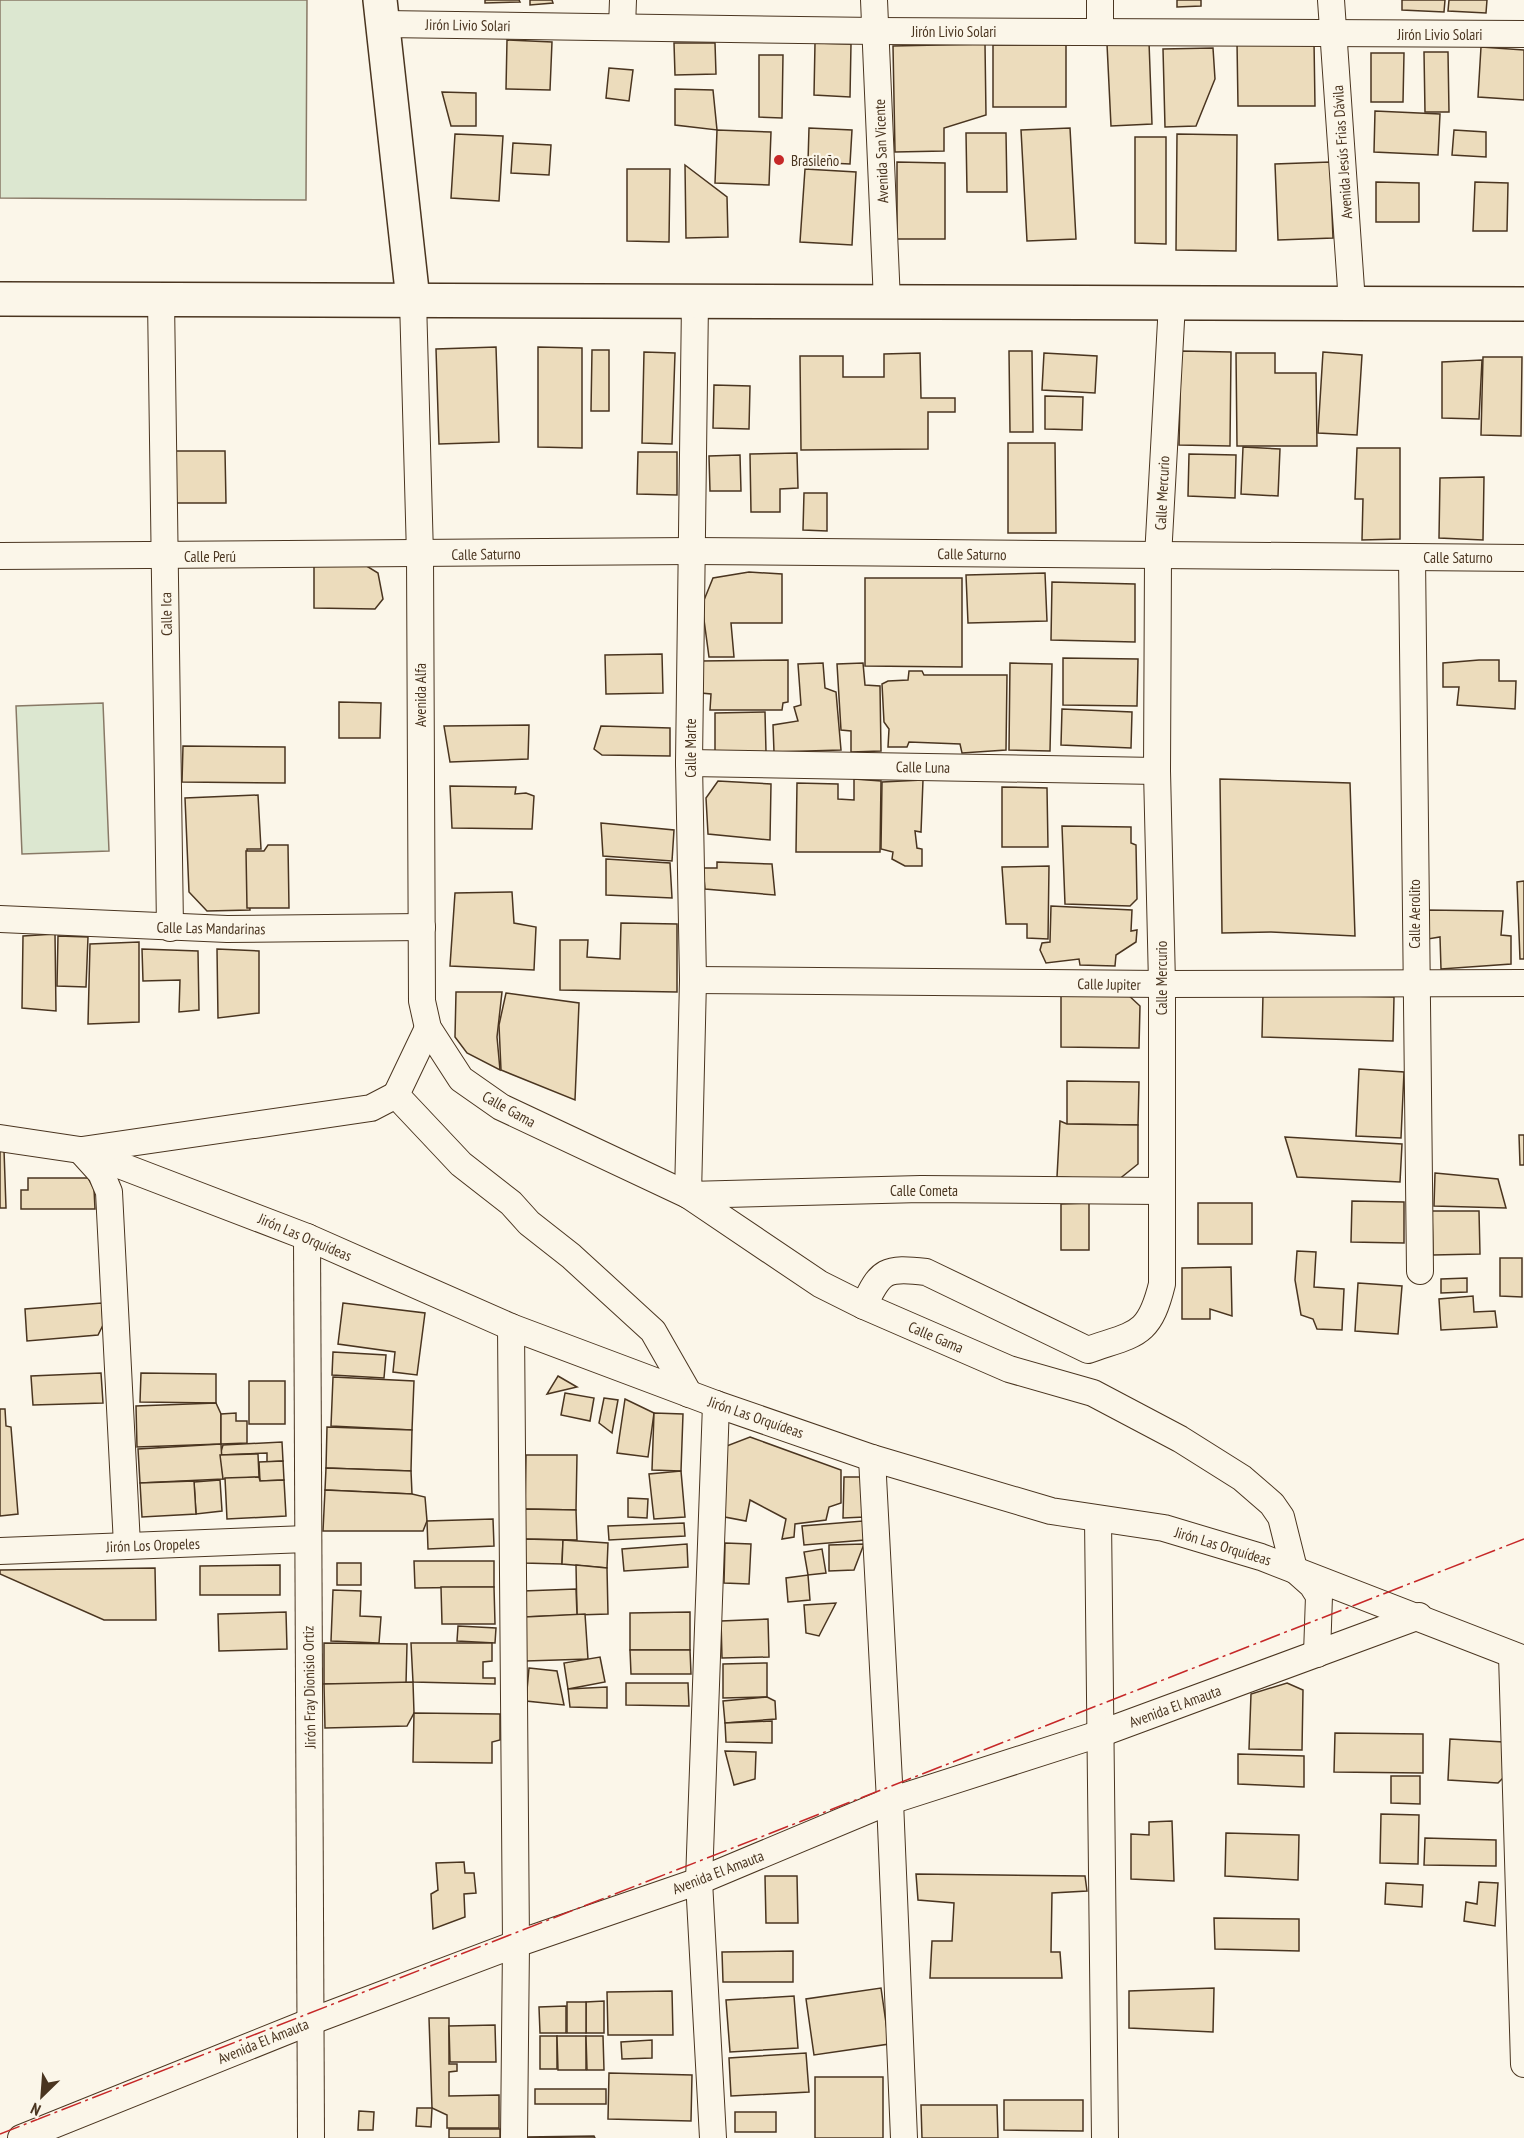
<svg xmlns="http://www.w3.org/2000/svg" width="1524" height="2138" font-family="'PT Sans Narrow',sans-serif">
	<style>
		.green { fill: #dce7d0; stroke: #887966; stroke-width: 1.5 }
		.building { fill: #ecdcbc; stroke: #4a3520; stroke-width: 1.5 }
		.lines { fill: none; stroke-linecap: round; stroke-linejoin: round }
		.minor-casing { stroke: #4a3520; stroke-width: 28 }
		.primary-casing { stroke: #4a3520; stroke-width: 36 }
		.trunk-casing { stroke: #4a3520; stroke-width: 36 }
		.minor { stroke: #fbf6e9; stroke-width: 26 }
		.primary { stroke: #fbf6e9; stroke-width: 33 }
		.trunk { stroke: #fbf6e9; stroke-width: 33 }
		.power { stroke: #c62828; stroke-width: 1.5; stroke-dasharray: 21 4.5 3 4.5; stroke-linecap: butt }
		.poi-dot { fill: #c62828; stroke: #fbf6e9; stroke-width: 2 }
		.labels { text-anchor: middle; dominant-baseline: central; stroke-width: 4.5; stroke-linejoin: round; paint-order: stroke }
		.street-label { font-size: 15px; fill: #4a3520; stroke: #fbf6e9 }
		.poi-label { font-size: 15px; fill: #4a3520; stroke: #fbf6e9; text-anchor: start }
	</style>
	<rect width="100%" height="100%" fill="#fbf6e9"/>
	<g class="green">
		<path d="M0,0H307L306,200L0,198Z"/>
		<path d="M103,703L109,851L22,854L16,706Z"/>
	</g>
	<g class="building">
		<path d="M485,0H519L520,2L485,3Z"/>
		<path d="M530,0H552L553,3L530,5Z"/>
		<path d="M1177,0H1201V6L1177,7Z"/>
		<path d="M1402,0H1445L1444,12L1402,10Z"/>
		<path d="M1449,0H1487L1486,13L1448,11Z"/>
		<path d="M507,40L552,42L550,90L506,89Z"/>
		<path d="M1314,41L1315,106H1238L1237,42Z"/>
		<path d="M1149,42L1152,124L1111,126L1107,44Z"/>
		<path d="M674,43H715L716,74L675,75Z"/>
		<path d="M815,43L851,44L850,97L814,95Z"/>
		<path d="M985,44L986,115L944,128V151L895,152L893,46Z"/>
		<rect x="993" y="45" width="73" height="62"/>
		<path d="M1481,47L1524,50V100L1478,97Z"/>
		<path d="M1213,48L1215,79L1196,126L1165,127L1163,49Z"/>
		<path d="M1424,52H1448L1449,112H1425Z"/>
		<path d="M1371,53H1404L1403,102H1371Z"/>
		<path d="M759,55H783L782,118L759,117Z"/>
		<path d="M609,68L633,70L629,101L606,98Z"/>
		<path d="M675,89L713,90L717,130L675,125Z"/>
		<path d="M442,92L476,93V126H451Z"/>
		<path d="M1375,111L1440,114L1438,155L1374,152Z"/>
		<path d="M809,128L852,130L850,164L808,162Z"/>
		<path d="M1070,128L1076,239L1027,241L1021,130Z"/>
		<path d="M717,130L771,132L769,185L715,183Z"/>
		<path d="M1454,130L1486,132V157L1452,155Z"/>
		<path d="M966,133H1006L1007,192H967Z"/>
		<path d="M455,134L503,136L499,201L451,198Z"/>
		<path d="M1177,134L1237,135L1236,251L1176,250Z"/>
		<path d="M1135,137H1166V244L1135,243Z"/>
		<path d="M513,143L551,145L549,175L511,173Z"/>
		<path d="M897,162L945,163V239H897Z"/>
		<path d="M1330,162L1333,238L1278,240L1275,164Z"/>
		<path d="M685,165L727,197L728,237L686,238Z"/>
		<path d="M627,169H670L669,242L627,241Z"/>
		<path d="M805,169L856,172L852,245L800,242Z"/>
		<path d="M1376,182L1419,183V222H1376Z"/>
		<path d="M1475,182L1508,183L1507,231H1473Z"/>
		<path d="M496,347L499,442L439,444L436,349Z"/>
		<path d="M538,347L582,348V448L538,447Z"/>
		<path d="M592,350H609V411H591Z"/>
		<path d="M1009,351H1032L1033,432H1010Z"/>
		<path d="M1181,351L1231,352L1230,446L1179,445Z"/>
		<path d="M644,352L675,353L672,444L642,443Z"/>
		<path d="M1323,352L1362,355L1357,435L1318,433Z"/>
		<path d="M920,353L921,398H955V412H928V449L801,450L800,356H843V377H884V354Z"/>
		<path d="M1044,353L1097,356L1095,393L1042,390Z"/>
		<path d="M1236,353H1275V373H1316L1317,446H1237Z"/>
		<path d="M1483,357H1522L1521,436L1481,435Z"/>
		<path d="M1482,360L1479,419L1442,418V362Z"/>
		<path d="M714,385L750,386L749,429L713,428Z"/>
		<path d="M1045,396L1083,397L1082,430L1045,429Z"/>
		<path d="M1008,443H1055L1056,533H1008Z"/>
		<path d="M1243,447L1280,449L1278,496L1241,494Z"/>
		<path d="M1357,448H1400V539L1362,540L1363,499H1355Z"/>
		<path d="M169,451H225L226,503H170Z"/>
		<path d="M638,452H677V495L637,494Z"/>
		<path d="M797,453L798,488L780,489V512H751L750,454Z"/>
		<path d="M1189,454L1236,455L1235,498L1188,496Z"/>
		<path d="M740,455L741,491H710L709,456Z"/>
		<path d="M1484,477L1483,540L1439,538L1440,478Z"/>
		<path d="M804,493H827V531L803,530Z"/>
		<path d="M314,564L365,565L378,573L383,599L375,609L314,608Z"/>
		<path d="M749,572L782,574V623H731L734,657H709L702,605L713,578Z"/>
		<path d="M1045,573L1047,621L968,623L966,575Z"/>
		<path d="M865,578H962V667L865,666Z"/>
		<path d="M1052,582L1135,584V642L1051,640Z"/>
		<path d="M662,654L663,693L606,694L605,655Z"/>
		<path d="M1063,658L1138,659L1137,706L1063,705Z"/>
		<path d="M788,660V702L783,703L782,710H710L711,694L701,693L700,661Z"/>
		<path d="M1479,660H1499V681H1516L1515,709L1457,705L1459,687H1443V663Z"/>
		<path d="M823,663L825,688L836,692L841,750L774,752L773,725L798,721L794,707L801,705L798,664Z"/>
		<path d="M863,663L865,685L880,686L881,751L851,752V731L841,730L837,664Z"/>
		<path d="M1010,663L1052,664L1050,751L1009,750Z"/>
		<path d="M909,671H922L924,675H1007L1006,750L962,753L960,744L909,742L907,747H888L889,729L884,722L882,684L888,681L908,680Z"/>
		<path d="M339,702L381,703L380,738H339Z"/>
		<path d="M1062,709L1132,712L1131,748L1061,745Z"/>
		<path d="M765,712L766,752L715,756V713Z"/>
		<path d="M529,725L528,759L450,762L444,726Z"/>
		<path d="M601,726L670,728V756L602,755L594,749Z"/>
		<path d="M183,746L285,747V783L182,782Z"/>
		<path d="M854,779L881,781L880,852H796L797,783L838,784V799L854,800Z"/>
		<path d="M1220,779L1350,783L1355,936L1271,932L1222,933Z"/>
		<path d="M923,780L921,832L915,831L917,848L922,849V866H905L892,859L893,852L881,849L882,782Z"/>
		<path d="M718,781L771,784L770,840L708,834L706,798Z"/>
		<path d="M450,786L516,787L515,794L526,793L534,796L532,829L452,828Z"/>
		<path d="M1002,787L1047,788L1048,847H1002Z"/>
		<path d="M258,795L261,849H247L250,910L207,911L189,892L185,798Z"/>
		<path d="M601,823L674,830L672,861L603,856Z"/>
		<path d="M1062,826L1131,827V843L1136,845L1137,899L1130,906L1065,904Z"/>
		<path d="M268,845H288L289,908H247L246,851H264Z"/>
		<path d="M606,859L670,863L672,898L606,895Z"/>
		<path d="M717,862L772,864L775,895L705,889L703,868H717Z"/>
		<path d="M1049,866L1048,939L1027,938V924H1006L1002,867Z"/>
		<path d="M1524,881V959H1520L1517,882Z"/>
		<path d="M512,892L514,923L536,927L534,970L450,966L455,893Z"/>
		<path d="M1051,906L1132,910L1131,931L1137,930L1136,942L1116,955L1115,966L1080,965L1079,959L1046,963L1040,950L1042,943L1050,942Z"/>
		<path d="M1425,910L1503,911L1501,935L1511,936V964L1441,969L1440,937L1428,939Z"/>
		<path d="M621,923L677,924V992L560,990V940H588L587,957L620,959Z"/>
		<path d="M55,934L56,1011L22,1008L23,936Z"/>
		<path d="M58,936L88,937L86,987L57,986Z"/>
		<path d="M139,942V1022L88,1024L90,944Z"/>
		<path d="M142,949L198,951L199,1010L179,1012L180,980L143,981Z"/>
		<path d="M217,949L259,951V1013L218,1018Z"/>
		<path d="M456,992H502L497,1037L500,1070L467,1053L455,1037Z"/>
		<path d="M1061,992H1125L1140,1006L1139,1048L1061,1047Z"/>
		<path d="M506,993L579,1003L575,1100L501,1070L499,1025Z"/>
		<path d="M1263,994L1394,997L1393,1041L1262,1037Z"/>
		<path d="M1359,1069L1404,1072L1401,1138L1356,1136Z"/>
		<path d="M1067,1081L1139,1082L1138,1125L1067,1124Z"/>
		<path d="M1060,1121L1067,1124L1138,1125V1164L1118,1180L1057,1177Z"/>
		<path d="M1519,1135H1524V1165H1520Z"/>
		<path d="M1285,1137L1402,1144L1400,1182L1297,1177Z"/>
		<path d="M0,1150H4L6,1208H0Z"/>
		<path d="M1435,1173L1498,1179L1506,1208L1434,1206Z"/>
		<path d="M28,1178H88L94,1189L95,1209H21V1190H28Z"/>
		<path d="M1352,1201L1404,1202V1243L1351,1242Z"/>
		<path d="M1089,1203V1250H1061V1204Z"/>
		<rect x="1198" y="1203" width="54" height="41"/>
		<path d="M1432,1211H1479L1480,1254L1433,1255Z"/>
		<path d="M1297,1251L1316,1252L1314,1287L1344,1289L1342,1330L1317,1329L1313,1319L1301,1315L1295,1280Z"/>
		<path d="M1500,1258H1522V1297L1500,1296Z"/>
		<path d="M1231,1267L1232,1316L1210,1309V1319H1182V1268Z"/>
		<path d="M1467,1278V1292L1441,1293V1279Z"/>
		<path d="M1358,1283L1402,1286L1398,1334L1355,1331Z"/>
		<path d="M1473,1296L1474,1312L1495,1311L1497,1327L1441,1330L1439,1299Z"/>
		<path d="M102,1303L103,1325L98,1335L27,1341L25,1309Z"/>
		<path d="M343,1303L425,1313L417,1375L393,1372L395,1352L338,1344Z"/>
		<path d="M333,1352L386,1355L384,1378L332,1375Z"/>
		<path d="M101,1373L103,1403L33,1405L31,1376Z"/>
		<path d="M141,1373L216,1374V1403L140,1402Z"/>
		<path d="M558,1376L577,1387L547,1394Z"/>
		<path d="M333,1377L414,1381L412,1430L331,1426Z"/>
		<rect x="249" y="1381" width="36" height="43"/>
		<path d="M565,1393L594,1398L590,1421L561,1415Z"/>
		<path d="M604,1398L618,1400L612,1433L599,1423Z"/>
		<path d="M625,1399L654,1413L648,1457L617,1453Z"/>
		<path d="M216,1403L221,1414V1444L137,1447L136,1406Z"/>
		<path d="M0,1409H5L6,1426L11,1427L18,1514L0,1516Z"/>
		<path d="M236,1413V1421H247V1443L221,1444V1414Z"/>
		<path d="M654,1413L683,1414L681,1471L652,1470Z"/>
		<path d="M327,1427L412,1430L411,1471L326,1468Z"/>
		<path d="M750,1437L841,1470V1503L829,1507L826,1520L795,1524L794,1537L782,1539L786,1519L750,1500L746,1521L725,1517L721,1469L724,1447Z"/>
		<path d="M282,1442L283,1461L267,1462V1453L220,1455L223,1445Z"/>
		<path d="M221,1444L223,1479L140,1483L138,1449Z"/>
		<path d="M258,1454L259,1477L223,1479L220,1455Z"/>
		<path d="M526,1455H577L576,1510L525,1509Z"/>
		<path d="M283,1461L284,1480L260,1481L259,1462Z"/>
		<path d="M326,1468L411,1471L412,1494L325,1490Z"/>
		<path d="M681,1471L685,1517L654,1519L649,1474Z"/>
		<path d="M259,1477L260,1481L284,1480L286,1516L227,1519L225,1478Z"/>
		<path d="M844,1477H865V1517L843,1518Z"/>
		<path d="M220,1480L222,1511L196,1514L194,1482Z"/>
		<path d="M194,1481L196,1514L142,1517L140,1483Z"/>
		<path d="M325,1490L412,1494L425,1497L427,1521L423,1531H323Z"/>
		<path d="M628,1498L648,1499L647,1518L628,1517Z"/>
		<path d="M525,1509L576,1510L577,1540L524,1539Z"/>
		<path d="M493,1519L494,1546L428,1549L427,1521Z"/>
		<path d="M863,1521L865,1540L804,1545L802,1526Z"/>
		<path d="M684,1523L685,1536L609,1540L608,1526Z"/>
		<path d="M524,1539L563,1540L562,1564L523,1563Z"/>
		<path d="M563,1540L608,1543L607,1568L562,1564Z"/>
		<path d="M725,1543L751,1544L749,1584L724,1583Z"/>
		<path d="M687,1544L688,1567L624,1571L622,1549Z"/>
		<path d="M864,1544L854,1570L829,1571V1545Z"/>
		<path d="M822,1549L826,1573L808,1575L804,1552Z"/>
		<path d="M414,1561H494V1587L415,1588Z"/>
		<rect x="337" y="1563" width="24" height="22"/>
		<path d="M280,1565V1595H200V1566Z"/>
		<path d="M576,1565L607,1568L608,1614L577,1615Z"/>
		<path d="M155,1568L156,1620H104L0,1574V1570Z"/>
		<path d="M808,1575L810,1600L788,1602L786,1578Z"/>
		<path d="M441,1587H494L495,1624H442Z"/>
		<path d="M576,1589L577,1615L524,1617L523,1591Z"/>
		<path d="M333,1590L361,1591L360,1616L381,1617L379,1643L331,1641Z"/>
		<path d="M836,1603L819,1636L806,1633L804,1605Z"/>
		<path d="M286,1612L287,1649L219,1651L218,1614Z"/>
		<path d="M690,1612V1650H630V1613Z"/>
		<path d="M585,1614L588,1659L526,1661L524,1617Z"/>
		<path d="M768,1619L769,1657L722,1658L721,1621Z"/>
		<path d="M458,1626L496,1628L495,1643L457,1641Z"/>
		<path d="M324,1643L407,1644L406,1684H324Z"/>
		<path d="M411,1643H492V1661L483,1662V1678H495V1684L413,1682Z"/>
		<path d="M630,1650H690L691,1674H631Z"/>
		<path d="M600,1657L605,1682L568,1689L564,1663Z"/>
		<path d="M767,1663V1697L723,1698V1664Z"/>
		<path d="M529,1668L557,1671L564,1705L526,1701Z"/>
		<path d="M413,1682L414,1713L407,1726L325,1728L324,1684Z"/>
		<path d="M626,1683H688L689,1706L626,1705Z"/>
		<path d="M1287,1683L1303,1690L1302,1750L1249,1749L1251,1694Z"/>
		<path d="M607,1687V1708L570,1707L568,1689Z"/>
		<path d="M767,1697L775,1701L776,1719L725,1723L723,1701Z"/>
		<path d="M414,1713L500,1714V1740L492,1742V1763L413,1762Z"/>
		<path d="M772,1721V1743L726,1742L725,1723Z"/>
		<path d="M1335,1733L1423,1734V1773L1334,1772Z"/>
		<path d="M1450,1739L1504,1742L1503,1778L1498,1783L1448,1780Z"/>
		<path d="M725,1751L756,1752L755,1779L734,1785Z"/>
		<path d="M1238,1754L1304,1756V1787L1238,1784Z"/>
		<path d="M1391,1776H1420V1804L1391,1803Z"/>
		<path d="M1381,1814L1419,1815L1418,1864L1380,1863Z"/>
		<path d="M1172,1821L1174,1881L1131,1879V1834L1149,1835V1822Z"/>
		<path d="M1226,1833L1299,1835L1298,1880L1225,1876Z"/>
		<path d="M1425,1838L1496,1840V1866L1424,1865Z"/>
		<path d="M464,1862L465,1873H474L476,1893L464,1894L465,1917L433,1929L431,1894L438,1890L436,1863Z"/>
		<path d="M916,1874L1085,1876L1087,1891L1052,1893L1051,1952H1060L1062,1978H930L932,1941H952L954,1903L918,1900Z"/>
		<path d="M765,1876H797L798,1923H766Z"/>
		<path d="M1479,1882L1498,1883L1495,1926L1464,1921L1466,1902L1477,1904Z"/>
		<path d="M1386,1883L1423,1885L1422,1907L1385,1904Z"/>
		<path d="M1214,1918L1299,1919V1951L1215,1949Z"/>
		<path d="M793,1951V1982H723L722,1952Z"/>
		<path d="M881,1988L889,2044L814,2055L806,1999Z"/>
		<path d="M1214,1988L1213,2032L1129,2028V1991Z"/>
		<path d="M672,1991L673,2035H608L607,1992Z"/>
		<path d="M794,1996L798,2048L730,2052L726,2000Z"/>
		<path d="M604,2001V2033H586V2002Z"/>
		<rect x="567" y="2002" width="19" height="31"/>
		<path d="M566,2006V2033H540L539,2007Z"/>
		<path d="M429,2018H449V2064H457V2071L449,2072V2096L499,2095V2128H447V2115L432,2108Z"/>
		<path d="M495,2025L496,2062H450L449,2026Z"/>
		<rect x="540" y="2036" width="17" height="33"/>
		<path d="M557,2036H586V2070H558Z"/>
		<path d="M586,2036H603L604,2070H587Z"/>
		<path d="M652,2040V2058L622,2059L621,2042Z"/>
		<path d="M806,2053L809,2092L731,2096L729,2058Z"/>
		<path d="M609,2073L692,2075L691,2121L608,2119Z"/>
		<rect x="815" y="2077" width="68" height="61"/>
		<rect x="535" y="2089" width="71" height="15"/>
		<path d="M1004,2100H1083V2131L1004,2130Z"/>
		<path d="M921,2105H997L998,2138H922Z"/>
		<path d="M417,2108H432L431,2127L416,2126Z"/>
		<path d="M359,2111L374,2112L373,2130H358Z"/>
		<rect x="735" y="2112" width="41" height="20"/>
		<rect x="449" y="2129" width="51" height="9"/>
		<path d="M594,2136L595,2138H525V2137Z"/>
	</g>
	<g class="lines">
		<g class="minor-casing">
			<g id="minor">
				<path d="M874,0L887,302"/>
				<path d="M1100,0V32"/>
				<path d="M1331,0L1352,303"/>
				<path d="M384,24L876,31L1524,34"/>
				<path d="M622,27L623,0"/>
				<path d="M161,300L170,928"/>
				<path d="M413,300L420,555L422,1001L428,1028L461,1079L501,1107L688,1195L820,1284L864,1306L1009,1369L1093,1393L1180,1439L1242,1478L1272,1504L1281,1517L1294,1569L1312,1585L1319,1596L1317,1654"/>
				<path d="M695,301L689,763L693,980L688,1195L921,1189L1160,1191"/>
				<path d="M0,556L693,551L1524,558"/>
				<path d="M1412,557L1420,1271"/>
				<path d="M689,763L1157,771"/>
				<path d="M0,919L227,929L422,927"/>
				<path d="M693,980L1162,984L1524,983"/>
				<path d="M428,1028L396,1095L461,1164L511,1203L529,1223L571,1256L653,1331L689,1394"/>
				<path d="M0,1138L80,1150L307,1237L511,1327L716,1404L872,1458L1051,1511L1164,1528L1261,1557L1524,1659"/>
				<path d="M82,1150L371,1108L396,1095"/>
				<path d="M82,1152L101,1173L109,1192L127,1545"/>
				<path d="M307,1237L311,2138"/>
				<path d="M864,1306C880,1270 886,1267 926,1272L1088,1350C1136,1333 1149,1337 1162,1284V984L1157,771L1158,557L1172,303"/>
				<path d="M511,1327L516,1944L514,2138"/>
				<path d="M872,1458L890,1801L904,2138"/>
				<path d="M1098,1519L1105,2138"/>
				<path d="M0,1551L307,1539"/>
				<path d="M1512,1655L1524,2064"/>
				<path d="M21,2138L312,2021L516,1944L699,1881L890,1801L1102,1733L1419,1616"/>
				<path d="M713,2138L699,1881L716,1404"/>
			</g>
		</g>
		<g class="primary-casing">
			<path id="primary" d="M380,0L413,300"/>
		</g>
		<g class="trunk-casing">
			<path id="trunk" d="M0,299L1524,304"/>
		</g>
		<use href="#minor" class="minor"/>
		<use href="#primary" class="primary"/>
		<use href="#trunk" class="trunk"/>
		<path class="power" d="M0,2134L1524,1539"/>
	</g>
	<circle class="poi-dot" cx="779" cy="160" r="6"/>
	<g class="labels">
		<g class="street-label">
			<text transform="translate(468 25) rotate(1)">Jirón Livio Solari</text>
			<text x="954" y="31">Jirón Livio Solari</text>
			<text x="1440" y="34">Jirón Livio Solari</text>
			<text transform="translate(881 151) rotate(-92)">Avenida San Vicente</text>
			<text transform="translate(1342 152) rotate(-94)">Avenida Jesús Frias Dávila</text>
			<text transform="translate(1162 493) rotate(-87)">Calle Mercurio</text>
			<text transform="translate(486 554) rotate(-1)">Calle Saturno</text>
			<text transform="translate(972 554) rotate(1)">Calle Saturno</text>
			<text x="210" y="556">Calle Perú</text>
			<text x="1458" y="557">Calle Saturno</text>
			<text transform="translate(166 614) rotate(-91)">Calle Ica</text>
			<text transform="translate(420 695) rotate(-90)">Avenida Alfa</text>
			<text transform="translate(690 748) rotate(-90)">Calle Marte</text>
			<text transform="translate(923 767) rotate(1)">Calle Luna</text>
			<text transform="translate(1414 914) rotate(-90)">Calle Aerolito</text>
			<text transform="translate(211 928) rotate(1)">Calle Las Mandarinas</text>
			<text transform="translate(1161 978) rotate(-90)">Calle Mercurio</text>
			<text transform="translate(1109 984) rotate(1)">Calle Jupiter</text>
			<text transform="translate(509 1109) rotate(29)">Calle Gama</text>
			<text x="924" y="1190">Calle Cometa</text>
			<text transform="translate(305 1237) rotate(23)">Jirón Las Orquídeas</text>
			<text transform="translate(936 1337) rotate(23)">Calle Gama</text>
			<text transform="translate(756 1417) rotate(19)">Jirón Las Orquídeas</text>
			<text transform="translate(153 1545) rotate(-2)">Jirón Los Oropeles</text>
			<text transform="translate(1223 1546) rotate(17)">Jirón Las Orquídeas</text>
			<text transform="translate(309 1687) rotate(-91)">Jirón Fray Dionisio Ortiz</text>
			<text transform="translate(1175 1706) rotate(-20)">Avenida El Amauta</text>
			<text transform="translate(718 1872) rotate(-21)">Avenida El Amauta</text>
			<text transform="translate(263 2041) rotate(-22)">Avenida El Amauta</text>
		</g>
		<g class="poi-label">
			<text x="791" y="160">Brasileño</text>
		</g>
	</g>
	<g transform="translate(42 2096) rotate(205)" stroke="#fbf6e9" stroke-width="4.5" paint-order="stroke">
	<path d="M0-4.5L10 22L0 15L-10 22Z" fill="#4a3520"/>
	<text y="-9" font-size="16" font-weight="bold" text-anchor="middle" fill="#4a3520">N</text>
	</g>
</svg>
